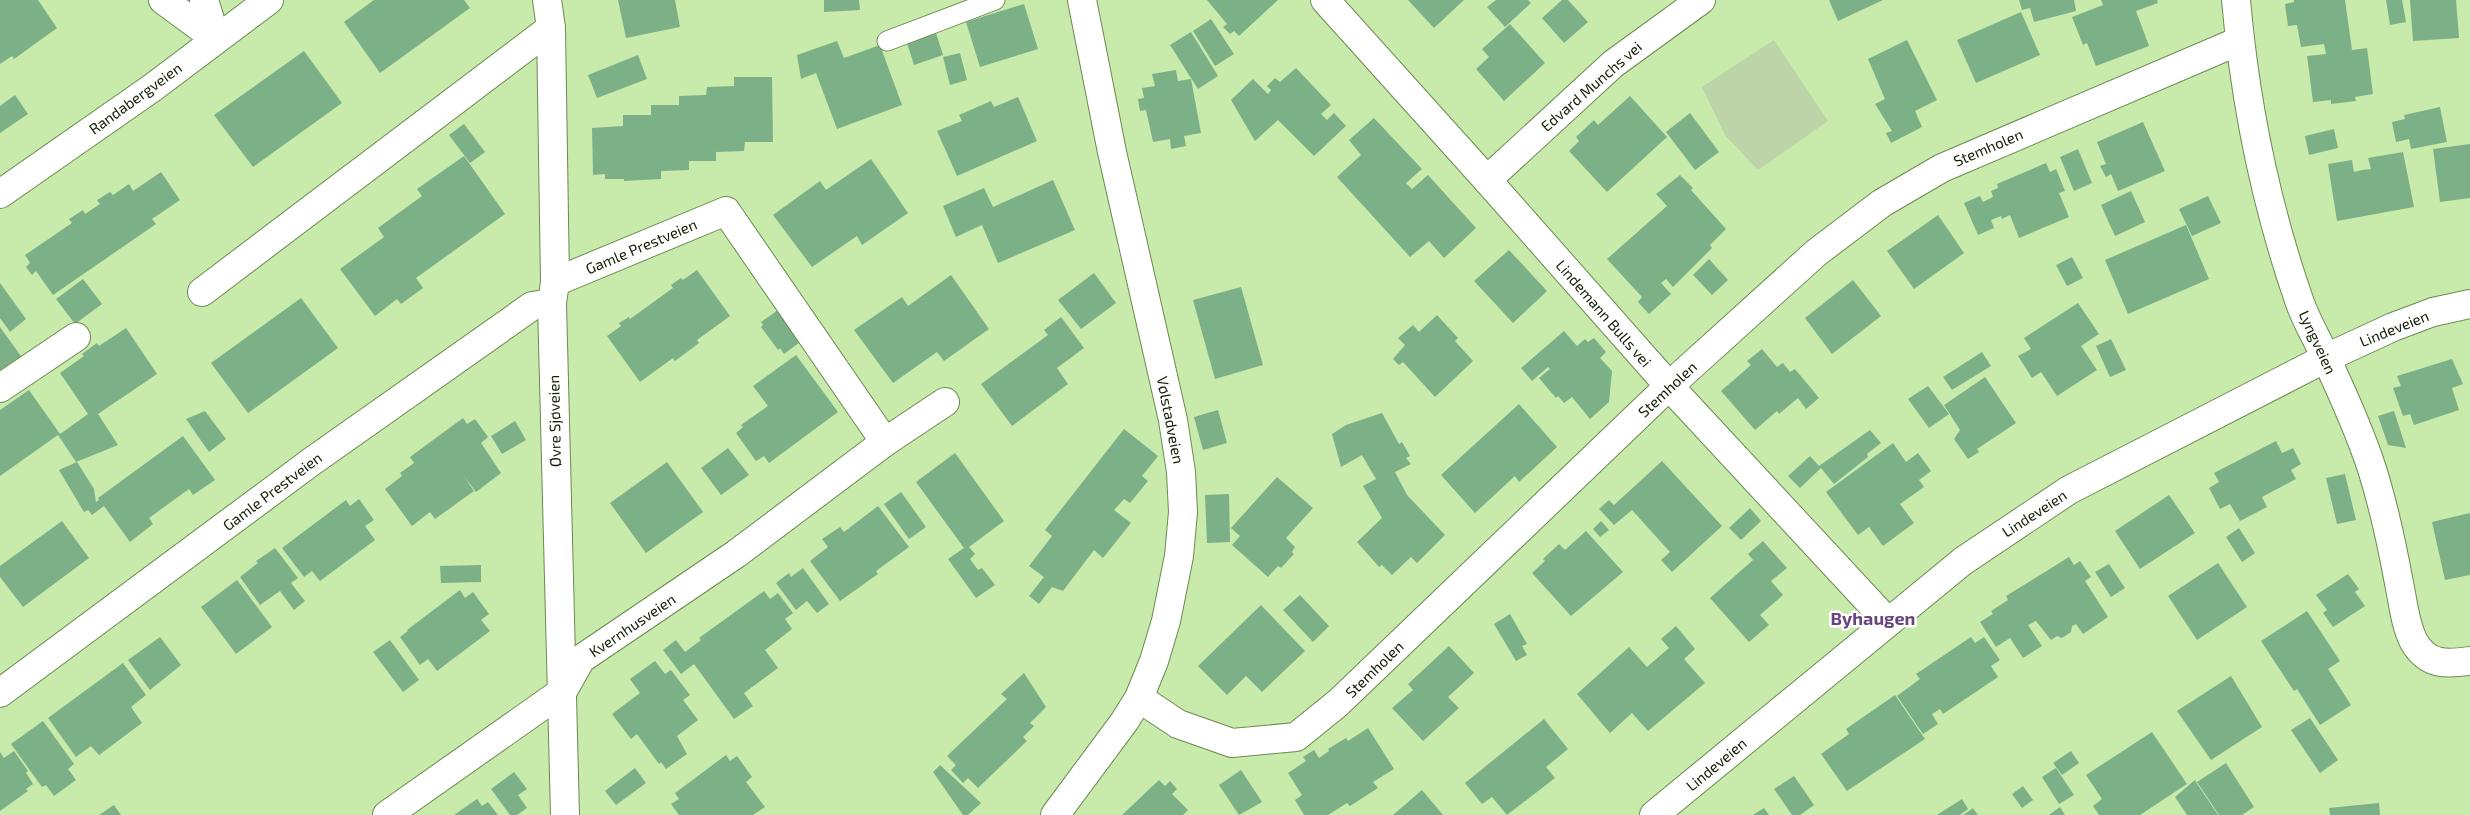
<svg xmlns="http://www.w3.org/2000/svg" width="2470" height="815" font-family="'Exo 2',sans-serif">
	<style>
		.green { fill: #bcd4a7 }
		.building { fill: #7cb188 }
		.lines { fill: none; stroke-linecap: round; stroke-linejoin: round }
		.service-casing { stroke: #6c8a50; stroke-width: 21 }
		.minor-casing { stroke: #6c8a50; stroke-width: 30 }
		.secondary-casing { stroke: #6c8a50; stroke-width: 30 }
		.service { stroke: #fff; stroke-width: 19 }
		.minor { stroke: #fff; stroke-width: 28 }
		.secondary { stroke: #fff; stroke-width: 28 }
		.labels { text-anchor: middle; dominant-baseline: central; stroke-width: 5; stroke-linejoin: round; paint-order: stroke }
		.street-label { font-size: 15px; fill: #111c05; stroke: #fefefe }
		.quarter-label { font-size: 18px; font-weight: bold; fill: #69457f; stroke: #fefefe }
	</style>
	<rect width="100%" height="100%" fill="#c8eaab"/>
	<path class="green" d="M1774,40L1828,121L1758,170L1725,135L1702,87Z"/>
	<g class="building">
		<path d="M0,0H38L57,28L14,59L12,56L0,64Z"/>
		<path d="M374,0H464L470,8L380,73L344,22Z"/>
		<path d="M618,0H675L680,27L626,38Z"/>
		<path d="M824,0H859L860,10L824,12Z"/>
		<path d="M1207,0H1278L1239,36L1234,31L1230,34L1223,27L1227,24Z"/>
		<path d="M1408,0H1464L1434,28Z"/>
		<path d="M1496,0H1528L1531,3L1505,27L1487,7Z"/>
		<path d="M1562,0H1568L1588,22L1564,43L1542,18Z"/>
		<path d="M1829,0H1883L1838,21Z"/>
		<path d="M2019,0H2074L2076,11L2034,22L2030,8L2022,10Z"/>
		<path d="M2101,0H2157L2158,3L2136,11L2149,46L2096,66L2087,43L2083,45L2072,17L2103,5Z"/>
		<path d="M2294,0H2345L2352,50L2367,48L2373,94L2355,97L2356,101L2331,104V100L2313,102L2307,56L2326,54L2324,44L2301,47L2297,25L2288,26L2285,4L2294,2Z"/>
		<path d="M2386,0H2402L2406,22L2390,25Z"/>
		<path d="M2410,0H2456L2459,38L2413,41Z"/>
		<path d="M1024,4L1038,49L980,67L966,22Z"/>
		<path d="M2021,12L2040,55L1976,83L1957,40Z"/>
		<path d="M1211,19L1234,54L1215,66L1193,31Z"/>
		<path d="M1510,24L1545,63L1504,101L1476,69L1489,57L1482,49Z"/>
		<path d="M1191,32L1218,76L1198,89L1170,45Z"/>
		<path d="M936,33L943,55L914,65L907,43Z"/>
		<path d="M1907,40L1937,100L1915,111L1922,127L1891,143L1886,133L1892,131L1875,104L1885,99L1868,59Z"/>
		<path d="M837,41L844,58L880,45L902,105L837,129L816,73L801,79L797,55Z"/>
		<path d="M304,51L342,103L253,167L214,115Z"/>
		<path d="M960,53L967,80L950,85L943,57Z"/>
		<path d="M638,55L647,79L597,98L588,75Z"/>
		<path d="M1296,68L1331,105L1321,114L1327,120L1334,113L1346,126L1314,156L1278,120L1255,141L1231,100L1253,79L1268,94L1271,90L1267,86L1275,78L1280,82Z"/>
		<path d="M1176,70L1178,81L1191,79L1201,133L1184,136L1186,146L1171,149L1170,139L1153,142L1146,110L1140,111L1138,99L1144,98L1142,88L1155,86L1152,74Z"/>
		<path d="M734,77H772L773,142H745L744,151L716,152V161H689V170L661,171V179L624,181V179H605V174L593,175L592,128L623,126V115H651V105H679V96L706,95L707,87L734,86Z"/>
		<path d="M15,95L28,114L0,133V106Z"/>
		<path d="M1630,96L1667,137L1607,192L1569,151L1579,141L1576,137L1594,120L1598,125Z"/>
		<path d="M1018,97L1037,141L957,176L937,131L962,121L959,115L991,101L994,107Z"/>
		<path d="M2440,107L2447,142L2411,149L2409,139L2396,142L2392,122L2405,119L2404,115Z"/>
		<path d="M1690,113L1719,152L1695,170L1666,132Z"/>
		<path d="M1374,118L1422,169L1406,183L1412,189L1428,175L1476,228L1444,258L1429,241L1410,257L1337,177L1361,155L1349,140Z"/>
		<path d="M2143,122L2165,171L2118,191L2111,174L2106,177L2100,166L2106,164L2097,142Z"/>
		<path d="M464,124L485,152L470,163L449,135Z"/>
		<path d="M2334,129L2338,148L2309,155L2305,136Z"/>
		<path d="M2470,144V198L2440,202L2433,149Z"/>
		<path d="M2078,149L2092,183L2074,191L2060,157Z"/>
		<path d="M2403,152L2414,207L2337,221L2328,164L2352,160L2354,172L2362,170L2371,169L2368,158Z"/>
		<path d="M464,156L505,214L416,278L423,288L401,304L397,299L375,316L340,269L384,237L378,228L422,196L417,189Z"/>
		<path d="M871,159L908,213L862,245L857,236L812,267L773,215L820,181L826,190Z"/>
		<path d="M2046,163L2050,172L2056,169L2065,191L2059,193L2069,217L2019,238L2010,215L2002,219L2001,216L1991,220L1994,228L1978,235L1964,203L1980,196L1983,202L1993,197L1991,191L1998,188L1997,184Z"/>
		<path d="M161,172L180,200L152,219L156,224L53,295L36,271L32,275L26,267L30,263L25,255L72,223L69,219L83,210L85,214L100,204L97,200L110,192L113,195L129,184L133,191Z"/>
		<path d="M1680,175L1693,188L1691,190L1726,229L1710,245L1712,248L1673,287L1666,279L1661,283L1671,294L1649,314L1638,302L1642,297L1607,259L1667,206L1656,194Z"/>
		<path d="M1053,180L1075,230L998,263L982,225L956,237L943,206L984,188L993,207Z"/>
		<path d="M2131,191L2145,222L2115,236L2101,205Z"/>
		<path d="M2208,196L2221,223L2192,236L2179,209Z"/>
		<path d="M1938,215L1964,253L1914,289L1887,251Z"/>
		<path d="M2186,225L2209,279L2128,314L2105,260Z"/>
		<path d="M1509,250L1547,291L1513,323L1474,281Z"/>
		<path d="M2072,257L2083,278L2067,286L2056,265Z"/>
		<path d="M1709,259L1728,280L1712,295L1693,275Z"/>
		<path d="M697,270L730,316L697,340L699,343L675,361L673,358L640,382L607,336L621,326L619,323L629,317L630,319L673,288L671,285L681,278L683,280Z"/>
		<path d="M1094,273L1116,303L1081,329L1058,300Z"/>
		<path d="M951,275L989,329L944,361L937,352L893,383L854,330L902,297L908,306Z"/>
		<path d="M83,279L102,304L75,324L56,299Z"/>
		<path d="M1853,280L1881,316L1832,354L1805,318Z"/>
		<path d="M0,283L26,319L10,332L0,318Z"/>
		<path d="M1241,287L1263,365L1215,379L1193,300Z"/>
		<path d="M301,298L338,348L248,413L211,363Z"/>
		<path d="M2078,303L2099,334L2081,346L2097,370L2057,396L2041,372L2032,378L2018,356L2031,349L2024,338Z"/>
		<path d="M784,306L807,337L784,354L780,348L778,350L761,327L763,325L761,322Z"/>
		<path d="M1437,315L1458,338L1455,341L1473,361L1435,397L1403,362L1399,365L1393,359L1405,345L1398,338L1413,325L1419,332Z"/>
		<path d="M1061,317L1084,348L1057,368L1068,384L1012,426L981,384L1048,335L1044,330Z"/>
		<path d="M0,327L21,356L0,370Z"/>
		<path d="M126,328L157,374L98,414L118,445L76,462L58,435L0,476V410L29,390L60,434L88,414L60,373L84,356L82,354L97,343L99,346Z"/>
		<path d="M1564,331L1577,346L1585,339L1588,342L1594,338L1606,352L1600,358L1612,371L1609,402L1590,419L1572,397L1564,403L1558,396L1556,398L1539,378L1550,369L1548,367L1532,381L1521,368Z"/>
		<path d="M2111,339L2126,370L2110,377L2096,346Z"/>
		<path d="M1762,349L1777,367L1783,363L1790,372L1795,369L1819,398L1806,409L1798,398L1779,414L1777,411L1755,430L1721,391L1751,365L1747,361Z"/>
		<path d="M1982,352L1991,366L1952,390L1943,377Z"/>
		<path d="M796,355L838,412L769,463L764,456L756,461L736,433L743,427L741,425L768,406L753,386Z"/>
		<path d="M2452,359L2463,384L2452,388L2459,410L2414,425L2410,414L2403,416L2393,388L2401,386L2397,376Z"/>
		<path d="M1985,377L2016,423L1977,449L1979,452L1968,459L1954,439L1960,430L1944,405Z"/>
		<path d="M1928,386L1949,414L1929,428L1908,399Z"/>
		<path d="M1519,404L1557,447L1519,482L1515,476L1475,513L1441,475Z"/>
		<path d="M1218,410L1227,443L1203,450L1194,417Z"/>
		<path d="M205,411L226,439L209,452L186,419Z"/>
		<path d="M2394,411L2406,448L2388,445L2378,416Z"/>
		<path d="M1382,413L1399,444L1402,442L1410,456L1406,458L1411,464L1395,472L1407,495L1445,535L1417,563L1411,557L1392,575L1382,565L1379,567L1357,542L1382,518L1363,486L1376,479L1362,455L1341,467L1332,434L1346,425Z"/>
		<path d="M463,418L467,424L475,419L488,437L481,443L501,473L476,492L463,475L474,491L435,519L430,512L412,526L385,489L402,476L400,473L414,463L410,457Z"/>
		<path d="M515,421L526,440L502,454L491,436Z"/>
		<path d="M1124,429L1158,456L1142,476L1148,481L1130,503L1124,499L1114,510L1131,523L1103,558L1094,550L1063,591L1052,587L1039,604L1029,596L1044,577L1029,566L1052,536L1045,530Z"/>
		<path d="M1870,430L1881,443L1867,454L1868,457L1834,484L1821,468L1800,488L1788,476L1810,456L1819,466Z"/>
		<path d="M183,436L215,480L193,495L189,489L149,518L153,524L130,542L104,506L92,515L88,510L84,512L59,470L77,462L94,489L96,502L99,500L98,498Z"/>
		<path d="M2276,441L2282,453L2293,448L2301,464L2291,470L2296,479L2262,497L2267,507L2240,521L2230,504L2220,509L2209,488L2219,482L2214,473Z"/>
		<path d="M1893,443L1906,462L1918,453L1931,471L1919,480L1924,487L1900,504L1914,523L1883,546L1869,527L1858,535L1826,492Z"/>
		<path d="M728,448L749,475L721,495L701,468Z"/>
		<path d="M955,453L1004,521L969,547L975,554L970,559L978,570L982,568L995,585L976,598L948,559L964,548L916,482Z"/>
		<path d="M1662,461L1722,526L1672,572L1661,560L1670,552L1632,510L1614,525L1599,509L1609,500L1614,505Z"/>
		<path d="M667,462L703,512L646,553L610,503Z"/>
		<path d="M2345,474L2356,520L2337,524L2326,478Z"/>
		<path d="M1277,477L1313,508L1286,538L1295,547L1292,552L1294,554L1281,568L1278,566L1268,577L1232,545L1240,536L1231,528Z"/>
		<path d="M901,492L926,527L909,539L884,504Z"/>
		<path d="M1229,494L1230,542L1207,543L1205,495Z"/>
		<path d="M2169,495L2195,533L2140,569L2115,531Z"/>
		<path d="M359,499L374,520L365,526L375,540L320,581L312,571L304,577L282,548L346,500L350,506Z"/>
		<path d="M878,506L909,547L876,571L878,574L840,601L810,561L828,547L822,539L840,527L844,532Z"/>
		<path d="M1750,508L1761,521L1741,540L1729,528Z"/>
		<path d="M2470,513V575L2445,580L2432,522Z"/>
		<path d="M62,521L89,558L23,607L0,577V566Z"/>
		<path d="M1601,521L1609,530L1600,537L1593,529Z"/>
		<path d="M2239,528L2255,553L2242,562L2226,537Z"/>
		<path d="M1586,531L1623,572L1571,616L1532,573L1545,561L1543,559L1559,544L1565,550Z"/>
		<path d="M1763,541L1787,568L1771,581L1783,595L1760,615L1769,625L1749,642L1710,598L1753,560L1748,554Z"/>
		<path d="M275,548L298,578L291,583L305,601L294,610L280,591L260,605L240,577L258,563L256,561Z"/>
		<path d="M2069,557L2074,565L2080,561L2091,577L2085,581L2108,617L2083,634L2076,624L2072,626L2071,632L2062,638L2057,636L2051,640L2036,621L2028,625L2042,646L2023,658L2010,638L1996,647L1980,622L1993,614L1991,611L2008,600L2006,596Z"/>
		<path d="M2218,563L2247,607L2197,640L2168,596Z"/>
		<path d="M2109,564L2125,588L2111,597L2095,572Z"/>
		<path d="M481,565V582L441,583L440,566Z"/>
		<path d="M803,568L829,604L817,613L807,601L796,610L776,583L789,573L791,577Z"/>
		<path d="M2348,574L2359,589L2355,592L2365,606L2333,627L2323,613L2327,610L2316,595Z"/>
		<path d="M237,580L272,627L236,654L201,607Z"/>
		<path d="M460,590L465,598L473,592L489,614L481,620L490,631L437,671L428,659L420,665L400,637L408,631L407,630Z"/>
		<path d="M764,591L770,599L778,593L793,613L785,619L792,629L765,650L778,668L744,693L753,706L734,719L694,664L681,674L663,650L676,640L685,652L701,640L699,638Z"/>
		<path d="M1300,595L1329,626L1313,642L1283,610Z"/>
		<path d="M1261,605L1305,651L1262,692L1246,676L1227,695L1198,666Z"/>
		<path d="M2307,611L2340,661L2328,669L2351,705L2320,725L2297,689L2294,691L2261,641Z"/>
		<path d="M1510,614L1527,644L1522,646L1527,655L1516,661L1494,624Z"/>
		<path d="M1676,626L1695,649L1684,659L1705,683L1648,731L1632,713L1610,733L1577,694L1629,647L1647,667L1669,648L1661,639Z"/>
		<path d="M160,637L181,665L150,690L128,660Z"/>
		<path d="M1971,637L1975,643L1984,637L2000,660L1991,666L1998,677L1943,714L1940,709L1932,714L1938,724L1923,734L1897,696L1920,679L1916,674Z"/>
		<path d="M390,640L419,680L403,692L373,652Z"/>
		<path d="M1449,646L1474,673L1448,697L1459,708L1423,741L1392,708L1413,690L1408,684Z"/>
		<path d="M655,661L665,674L671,670L690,695L683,700L698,720L677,736L687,754L666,769L661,762L659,764L637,734L631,739L612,714L640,693L630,679Z"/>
		<path d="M123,663L146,695L131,707L142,723L99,755L91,746L76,757L48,718Z"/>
		<path d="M1024,673L1046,707L1030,723L1034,726L1023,737L1027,741L978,788L968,778L963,783L951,770L956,765L947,756L1007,699L1001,694Z"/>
		<path d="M2231,676L2262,727L2211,760L2177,711Z"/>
		<path d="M1895,695L1925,739L1847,791L1821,754L1849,734L1846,729Z"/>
		<path d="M2310,718L2338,760L2320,773L2291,730Z"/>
		<path d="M1544,719L1568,749L1546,767L1555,778L1507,815L1492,797L1482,804L1465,783Z"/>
		<path d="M43,721L74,764L68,769L76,780L54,796L46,785L42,787L11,744Z"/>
		<path d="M1368,728L1394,769L1373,782L1378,788L1350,806L1347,803L1328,815H1304L1295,800L1302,795L1288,773L1306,761L1303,757L1314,750L1319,758L1329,751L1328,749L1346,738L1348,741Z"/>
		<path d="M2152,732L2187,784L2140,815H2099L2093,806L2102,799L2086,775Z"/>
		<path d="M14,751L28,771L26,773L33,784L26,789L28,791L0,811V752L4,758Z"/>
		<path d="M2071,751L2079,763L2062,775L2053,763Z"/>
		<path d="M726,755L730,761L737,756L752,777L746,782L765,807L753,815H679L671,804L679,799L675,793Z"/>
		<path d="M2226,763L2254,807L2242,815H2219L2197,782Z"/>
		<path d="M940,765L981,803L968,815H963L933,772Z"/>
		<path d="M635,768L646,783L616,805L605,791Z"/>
		<path d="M2056,768L2074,795L2059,804L2042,777Z"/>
		<path d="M1241,770L1262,802L1239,815L1219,785Z"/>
		<path d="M514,772L527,789L518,795L527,808L517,815H510L491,789Z"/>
		<path d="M1794,776L1814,805L1800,815H1792L1774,789Z"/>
		<path d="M1159,780L1165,786L1170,781L1177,789L1172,794L1188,810L1183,815H1122Z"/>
		<path d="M2195,780L2196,782L2218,815H2187L2175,797Z"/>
		<path d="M2023,786L2033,800L2022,808L2012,794Z"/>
		<path d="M1422,790L1443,815H1393Z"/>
		<path d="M477,799L482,806L488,802L498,815H454Z"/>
		<path d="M1962,799L1968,809L1960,815H1937Z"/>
		<path d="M2379,803L2380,815H2330L2329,808Z"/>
		<path d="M114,805L121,815H99Z"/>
		<path d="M2060,807L2065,815H2049Z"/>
		<path d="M1764,808L1769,815H1753Z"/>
		<path d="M1973,808L1978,815H1963L1972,809Z"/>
	</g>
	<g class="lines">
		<g class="service-casing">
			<path id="service" d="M887,41L995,0"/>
		</g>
		<g class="minor-casing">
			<g id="minor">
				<path d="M163,0L216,39"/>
				<path d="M204,0L216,39"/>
				<path d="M547,0L551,28L555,282L552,303L565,815"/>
				<path d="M1325,0L1487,180L1669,386L1888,622"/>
				<path d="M2236,0C2245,102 2266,206 2300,303C2306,320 2316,337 2324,354C2342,392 2359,429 2372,469C2384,507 2392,545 2399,583C2403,602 2405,625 2414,642C2428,666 2447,664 2470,661"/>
				<path d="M1487,180L1613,64L1701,0"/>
				<path d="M555,282L726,211L885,442"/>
				<path d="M202,292L551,28"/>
				<path d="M0,388L76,337"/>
				<path d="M0,693L311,462L532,306L552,303"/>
				<path d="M1139,698L1178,724L1232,743L1296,737L1338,703L1669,386L1816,253L1882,203L1942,168L2239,41"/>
				<path d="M387,815L563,691L581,659L736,554L885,442L945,402"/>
				<path d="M1055,815L1124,722L1139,698L1154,661L1166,621L1179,556L1183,512L1181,472L1173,420L1112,152L1082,0"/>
				<path d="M1654,815L1963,561L2069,490L2326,358L2393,327L2433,312L2470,304"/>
			</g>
		</g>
		<g class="secondary-casing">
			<path id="secondary" d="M0,194L152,88L269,0"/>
		</g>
		<use href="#service" class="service"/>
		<use href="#minor" class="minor"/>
		<use href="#secondary" class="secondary"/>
	</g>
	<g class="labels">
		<g class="street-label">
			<text transform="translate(1591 86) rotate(-41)">Edvard Munchs vei</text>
			<text transform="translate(135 98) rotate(-36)">Randabergveien</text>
			<text transform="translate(1988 147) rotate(-23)">Stemholen</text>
			<text transform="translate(641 246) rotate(-23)">Gamle Prestveien</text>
			<text transform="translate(1604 313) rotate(49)">Lindemann Bulls vei</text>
			<text transform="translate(2394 328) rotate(-22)">Lindeveien</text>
			<text transform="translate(2318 342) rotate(65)">Lyngveien</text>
			<text transform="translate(1667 389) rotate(-43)">Stemholen</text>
			<text transform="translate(1171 420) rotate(79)">Vølstadveien</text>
			<text transform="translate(554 421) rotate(-91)">Øvre Sjøveien</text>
			<text transform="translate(272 491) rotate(-37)">Gamle Prestveien</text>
			<text transform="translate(2034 513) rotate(-33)">Lindeveien</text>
			<text transform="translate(632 625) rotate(-34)">Kvernhusveien</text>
			<text transform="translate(1374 669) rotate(-44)">Stemholen</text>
			<text transform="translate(1716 764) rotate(-40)">Lindeveien</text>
		</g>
		<g class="quarter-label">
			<text x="1873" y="618">Byhaugen</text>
		</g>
	</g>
</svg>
